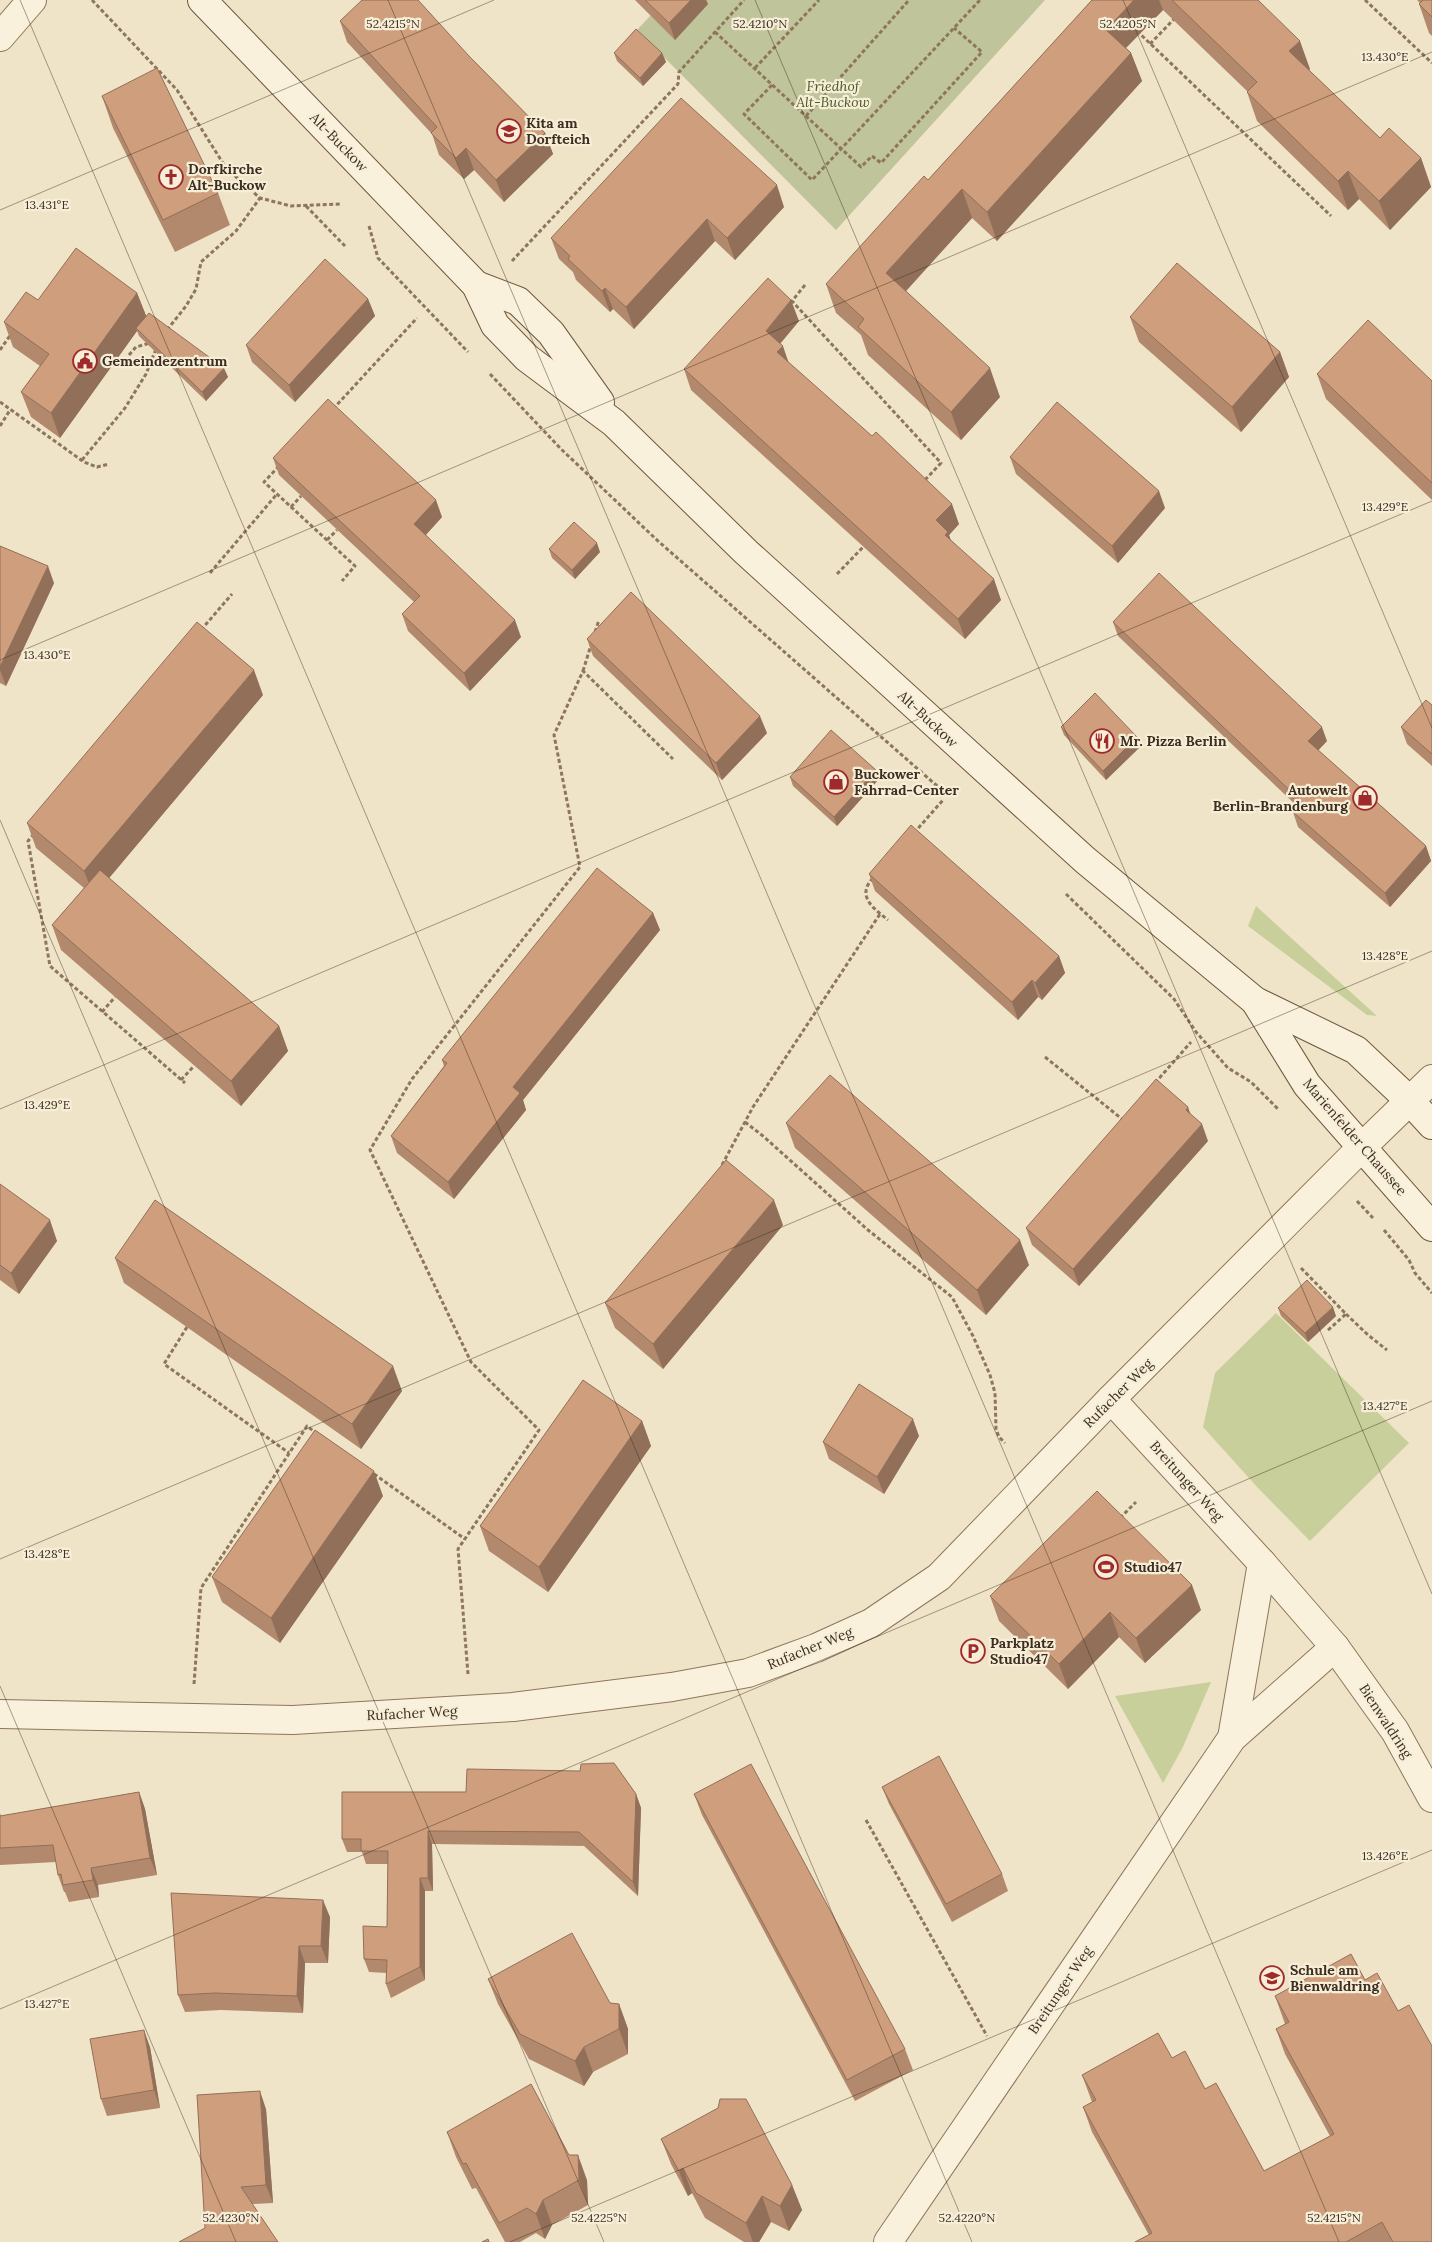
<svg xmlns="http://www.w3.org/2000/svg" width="1432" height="2242" font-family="Lora,serif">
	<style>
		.green { fill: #c9cf9b }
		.cemetery { fill: #bfc49a }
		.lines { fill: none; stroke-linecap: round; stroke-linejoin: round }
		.minor-casing { stroke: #8d765c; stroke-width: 30 }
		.tertiary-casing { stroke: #8d765c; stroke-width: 30 }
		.secondary-casing { stroke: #6f573f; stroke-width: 30 }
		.path { stroke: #8d765c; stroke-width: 3; stroke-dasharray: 4 2.5; stroke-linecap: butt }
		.minor { stroke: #faf1dc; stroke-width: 28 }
		.tertiary { stroke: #faf1dc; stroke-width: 28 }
		.secondary { stroke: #faf1dc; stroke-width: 28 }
		.wall { fill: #b2896c }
		.shaded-wall { fill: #916f58 }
		.building { fill: #cf9f7d; stroke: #916f58 }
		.ticks { fill: none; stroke: #3d2e20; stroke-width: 1; stroke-opacity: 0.45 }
		.labels { text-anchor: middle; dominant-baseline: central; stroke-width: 4.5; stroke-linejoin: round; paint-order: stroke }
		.park-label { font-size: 14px; font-style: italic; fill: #4d5a26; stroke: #f7eed8 }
		.poi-label { font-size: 14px; font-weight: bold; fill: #3d2e20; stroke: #f7eed8; text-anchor: start }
		.street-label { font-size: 14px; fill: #3d2e20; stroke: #f7eed8 }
		.ticks-label { font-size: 12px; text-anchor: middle; fill: #3d2e20; stroke: #f7eed8; stroke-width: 4.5; stroke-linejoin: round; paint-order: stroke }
	</style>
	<rect width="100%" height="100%" fill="#f0e4c8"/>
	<g class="green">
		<path d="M1256,906L1377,1016L1367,1015L1248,926Z"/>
		<path d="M1276,1313L1409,1443L1310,1541L1258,1488L1203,1427L1215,1373Z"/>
		<path d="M1211,1682L1182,1749L1163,1783L1115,1696Z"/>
	</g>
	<path class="cemetery" d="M665,0H1045L836,230L637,30Z"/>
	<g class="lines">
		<g class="minor-casing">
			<g id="minor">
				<path d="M0,37L32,0"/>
				<path d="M1111,1399L1262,1563L1335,1647L1395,1731L1432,1798"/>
				<path d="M0,1714L293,1720L513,1707L672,1687L748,1673L816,1648L871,1623L939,1577L1111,1399L1362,1147"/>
				<path d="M1232,1738L1262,1563"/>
				<path d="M888,2242L1232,1738L1335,1647"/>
			</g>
		</g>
		<g class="tertiary-casing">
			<path id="tertiary" d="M1362,1147L1432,1079"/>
		</g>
		<g class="secondary-casing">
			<g id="secondary">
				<path d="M202,0L476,285L495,325L527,358L614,423L746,552L1085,860L1255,1001L1356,1050L1410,1101L1432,1125"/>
				<path d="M476,285L518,301L551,333L600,402"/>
				<path d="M1255,1001L1307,1085L1432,1227"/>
			</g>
		</g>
		<g class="path">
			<path d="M92,0L177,90L226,168L260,198L291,206L340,204"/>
			<path d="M1365,0L1432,63"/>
			<path d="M1137,31L1331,216"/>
			<path d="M715,32L861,167L872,156L881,163L982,52L954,28"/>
			<path d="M1150,44L1176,17"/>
			<path d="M755,68L819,0"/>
			<path d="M772,85L744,114L812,180L980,0"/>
			<path d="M806,116L909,0"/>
			<path d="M306,206L345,246"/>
			<path d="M369,226L378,258L468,352"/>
			<path d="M512,261L678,84L679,72L744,0"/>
			<path d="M805,285L792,301L941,463L923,482"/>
			<path d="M167,330L186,306L196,289L201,262L236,231L260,198"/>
			<path d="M0,350L11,334"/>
			<path d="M129,355L136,347L150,343"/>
			<path d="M490,374L561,449L658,541L936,785L954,791"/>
			<path d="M0,402L84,462L97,467L109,464"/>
			<path d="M333,409L417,318"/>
			<path d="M0,426L10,410"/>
			<path d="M82,460L125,408L146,374L156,349"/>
			<path d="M279,466L264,482L355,566L342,581"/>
			<path d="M291,507L301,496"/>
			<path d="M327,540L337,530"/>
			<path d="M210,573L277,494"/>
			<path d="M837,574L866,544"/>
			<path d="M201,630L232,594"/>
			<path d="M595,632L599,620"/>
			<path d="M583,671L591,645"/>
			<path d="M914,833L943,800"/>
			<path d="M34,834L28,841L50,966L185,1083"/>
			<path d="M873,878C856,896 873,908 888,920"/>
			<path d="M1066,894L1174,999L1196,1032L1228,1068L1251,1082L1278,1109"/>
			<path d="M102,1012L115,997"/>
			<path d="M1045,1057L1122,1119"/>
			<path d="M181,1080L194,1066"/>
			<path d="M1155,1083L1191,1042"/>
			<path d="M745,1122L763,1136L868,1230L952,1297L973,1336L990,1375L995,1393L996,1429L999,1437L1005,1443"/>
			<path d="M722,1165L753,1107L880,914"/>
			<path d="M1357,1201L1373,1218"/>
			<path d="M1384,1230L1409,1260L1415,1273L1432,1293"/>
			<path d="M1301,1268L1346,1314L1327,1331"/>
			<path d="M1346,1314L1368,1335L1387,1350"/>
			<path d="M187,1327L164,1364L289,1453"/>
			<path d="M374,1474L465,1539"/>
			<path d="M1120,1518L1136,1502"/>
			<path d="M468,1674L458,1549L539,1430L471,1362L370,1150L412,1079L580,867L554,735L583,671L673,759"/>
			<path d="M194,1684L201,1588L307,1426L316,1433"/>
			<path d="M866,1820L987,2036"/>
		</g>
		<use href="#minor" class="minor"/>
		<use href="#tertiary" class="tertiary"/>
		<use href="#secondary" class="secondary"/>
	</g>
	<g class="wall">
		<path d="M635,0H706L708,4L675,40Z"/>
		<path d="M1092,0H1258L1310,69L1309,70L1380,138L1421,158L1431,187L1390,230L1359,199L1348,210L1257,121L1247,92V91L1163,10L1126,48L1131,53L1142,81L997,241L972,218L906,291L1000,397L961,440L868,355L861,335L836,313L826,284L928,180Z"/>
		<path d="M1417,0H1432V36L1429,33L1419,4L1420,3Z"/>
		<path d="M340,21L469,56L545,133L553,154L504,202L474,170L464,179L439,155L432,134L347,42Z"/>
		<path d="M614,53H662L666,62L643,86L617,61Z"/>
		<path d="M102,96L218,193L230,225L175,252L113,128Z"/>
		<path d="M784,207L735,260L715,241L634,329L613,309L610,312L576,280L573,272L559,259L551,238Z"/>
		<path d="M137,293L146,316L228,377L206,401L139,336L137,331L60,438L31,417L21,392L40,366L13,347L4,322L38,300Z"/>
		<path d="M368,299L375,316L295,402L252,362L246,345Z"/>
		<path d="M1130,317L1280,352L1289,377L1241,432L1139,342Z"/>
		<path d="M799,321L780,344L789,363L959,524L949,535L950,539L1001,600L965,639L691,390L684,369Z"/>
		<path d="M1317,374L1432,381V500L1326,399Z"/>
		<path d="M1010,457L1165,508L1118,563L1016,474Z"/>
		<path d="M273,458L442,517L426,535L521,637L470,691L408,631L402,614L414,602L279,475Z"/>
		<path d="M0,546L54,583L6,686L0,683Z"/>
		<path d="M549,549L600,552L575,579L552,558Z"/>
		<path d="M1113,622L1327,741L1318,750L1426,846L1431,861L1390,907L1298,827L1293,812L1298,807L1118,636Z"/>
		<path d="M587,639L767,733L722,780L593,656Z"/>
		<path d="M263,695L109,878L279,1026L288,1051L241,1106L61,950L52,925L84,888L36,848L27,823Z"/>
		<path d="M1432,705V766L1407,744L1401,727Z"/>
		<path d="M1061,727L1137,737L1141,746L1106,780L1064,735Z"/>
		<path d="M790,777L879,779L837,826L793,786Z"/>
		<path d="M869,874L1059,956L1065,973L1042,1000L1038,997L1018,1020L875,891Z"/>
		<path d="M653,913L660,930L523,1100L526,1110L454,1199L397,1153L391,1136L444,1066L442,1060Z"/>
		<path d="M786,1123L1029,1265L986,1315L795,1148Z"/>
		<path d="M1208,1141L1079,1286L1032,1245L1026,1228Z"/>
		<path d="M0,1184L57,1241L19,1294L0,1280Z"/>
		<path d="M783,1225L663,1369L615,1328L605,1303Z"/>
		<path d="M115,1258L402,1391L361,1449L124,1283Z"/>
		<path d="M1278,1308L1336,1316L1308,1342L1281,1316Z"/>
		<path d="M642,1421L651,1446L548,1592L489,1551L480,1526Z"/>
		<path d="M919,1436L884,1494L829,1459L823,1442Z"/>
		<path d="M383,1496L280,1643L222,1602L212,1577Z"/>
		<path d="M990,1596L1201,1610L1145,1663L1119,1637L1068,1689L999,1621Z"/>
		<path d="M580,1771L636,1794L641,1808L638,1896L584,1846L432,1844L433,1891H425V1980L391,1998L386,1984L387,1973L369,1972L364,1959L387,1927L388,1864H366L362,1852H347L342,1839L466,1792Z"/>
		<path d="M882,1787L1002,1874L1008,1891L952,1922L889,1804Z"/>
		<path d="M139,1792L145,1809L157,1875L98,1885L99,1897L69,1902L65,1892H64L58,1875L56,1862L0,1865V1813L1,1816Z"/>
		<path d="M694,1794L905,2049L913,2070L855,2101L702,1815Z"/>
		<path d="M330,1917L328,1963H305L303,2013L221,2010L185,2012L178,1995Z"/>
		<path d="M488,1979L610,2003L619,2004L628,2029V2054L593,2072L584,2086L529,2059L498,2004Z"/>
		<path d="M1275,1996L1432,2242H1135L1149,2235L1092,2132L1083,2107L1092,2102L1082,2075L1172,2058L1205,2089L1264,2171L1330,2136L1285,2054L1276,2029L1285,2024Z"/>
		<path d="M150,2047L160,2108L107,2116L101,2099Z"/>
		<path d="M266,2109L273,2203L253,2204L205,2228Z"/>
		<path d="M447,2132L587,2180L588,2205L552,2225L545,2239L536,2233L520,2242H505L476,2188L472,2189L456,2157Z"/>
		<path d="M661,2139L792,2185L802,2210L789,2231L771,2222L759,2242H744L705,2218L692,2193L688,2196L671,2164Z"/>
	</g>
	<g class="shaded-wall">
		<path d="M691,0H706L708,4L675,40L669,23Z"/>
		<path d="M1134,0H1159L1163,10L1116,58L1106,30Z"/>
		<path d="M1300,41L1310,69L1300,80L1289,51Z"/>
		<path d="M662,53L666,62L643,86L640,78Z"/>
		<path d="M1131,53L1142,81L997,241L987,212Z"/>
		<path d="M545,133L553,154L504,202L496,180Z"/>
		<path d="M466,148L474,170L464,179L456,158Z"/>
		<path d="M1421,158L1431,187L1390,230L1379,201Z"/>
		<path d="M1348,171L1359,199L1348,210L1338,181Z"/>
		<path d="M777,185L784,207L735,260L727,238Z"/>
		<path d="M962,189L972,218L896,302L886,273Z"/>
		<path d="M707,219L715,241L634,329L626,307Z"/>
		<path d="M605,288L613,309L610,312L602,291Z"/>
		<path d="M137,293L147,318L136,328L137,331L60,438L51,413Z"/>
		<path d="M368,299L375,316L295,402L289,385Z"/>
		<path d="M791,300L799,321L773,352L766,331Z"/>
		<path d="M783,346L790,367L777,352Z"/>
		<path d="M1280,352L1289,377L1241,432L1232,407Z"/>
		<path d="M224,368L228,377L206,401L202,392Z"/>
		<path d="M990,368L1000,397L961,440L951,412Z"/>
		<path d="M1159,491L1165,508L1118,563L1112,546Z"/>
		<path d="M436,500L442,517L420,541L414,524Z"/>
		<path d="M952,504L959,524L949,535L955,552L936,520Z"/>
		<path d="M597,543L600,552L575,579L572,570Z"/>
		<path d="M48,566L54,583L6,686L0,670V667Z"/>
		<path d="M994,579L1001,600L965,639L958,619Z"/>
		<path d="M515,620L521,637L470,691L464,673Z"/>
		<path d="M254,670L263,695L94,896L84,871Z"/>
		<path d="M760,716L767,733L722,780L716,763Z"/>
		<path d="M1322,727L1327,741L1313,756L1308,741Z"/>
		<path d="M1137,737L1141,746L1106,780L1103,771Z"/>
		<path d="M876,770L879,779L837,826L834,817Z"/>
		<path d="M1426,846L1431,861L1390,907L1385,893Z"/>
		<path d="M653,913L660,930L523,1100L526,1110L454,1199L448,1182L513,1087Z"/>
		<path d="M1059,956L1065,973L1042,1000L1035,983Z"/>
		<path d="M1032,980L1038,997L1018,1020L1012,1002Z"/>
		<path d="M279,1026L288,1051L241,1106L231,1081Z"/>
		<path d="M1188,1107L1194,1124L1186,1110Z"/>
		<path d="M1202,1124L1208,1141L1079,1286L1073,1269Z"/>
		<path d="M774,1200L783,1225L663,1369L653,1344Z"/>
		<path d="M50,1220L57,1241L19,1294L11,1273Z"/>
		<path d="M1020,1240L1029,1265L986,1315L977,1290Z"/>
		<path d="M1333,1307L1336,1316L1308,1342L1305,1333Z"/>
		<path d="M393,1366L402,1391L361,1449L352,1424Z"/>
		<path d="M913,1419L919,1436L884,1494L877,1477Z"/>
		<path d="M642,1421L651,1446L548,1592L539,1567Z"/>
		<path d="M374,1471L383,1496L280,1643L271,1618Z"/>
		<path d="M1192,1585L1201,1610L1145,1663L1136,1638Z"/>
		<path d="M1110,1612L1119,1637L1068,1689L1059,1664Z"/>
		<path d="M139,1792L145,1809L157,1875L150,1858Z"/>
		<path d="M636,1794L641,1808L638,1896L633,1882Z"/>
		<path d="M428,1831L432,1844L433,1891L428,1878Z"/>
		<path d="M91,1868L98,1885L99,1897L93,1880Z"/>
		<path d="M420,1878L425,1891V1980L420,1967Z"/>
		<path d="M323,1900L330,1917L328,1963L321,1946Z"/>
		<path d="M299,1946L305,1963L303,2013L297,1996Z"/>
		<path d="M619,2004L628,2029V2054L619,2029Z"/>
		<path d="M144,2030L150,2047L160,2108L154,2090Z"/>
		<path d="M584,2047L593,2072L584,2086L575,2061Z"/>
		<path d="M260,2091L266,2109L273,2203L266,2185Z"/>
		<path d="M578,2155L587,2180L588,2205L579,2180Z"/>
		<path d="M683,2168L692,2193L688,2196L679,2171Z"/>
		<path d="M792,2185L802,2210L789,2231L780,2206Z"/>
		<path d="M762,2196L771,2222L759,2242H753L746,2223Z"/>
		<path d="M543,2200L552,2225L545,2239L536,2214Z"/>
	</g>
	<g class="building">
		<path d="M362,0H418L469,56L545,133L496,180L466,148L456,158L431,133L437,127L340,21Z"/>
		<path d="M645,0H691L669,23Z"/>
		<path d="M1092,0H1134L1106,30L1131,53L987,212L962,189L886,273L990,368L951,412L858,327L864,319L826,284L924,176L928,180Z"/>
		<path d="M1172,0H1258L1300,41L1289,51L1380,138L1389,128L1421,158L1379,201L1348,171L1338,181L1247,92L1257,82Z"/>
		<path d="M1423,0H1432V17L1419,4Z"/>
		<path d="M636,29L662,53L640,78L614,53Z"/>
		<path d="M157,68L218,193L163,220L102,96Z"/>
		<path d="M681,98L777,185L727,238L707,219L626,307L605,288L602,291L568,259L570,256L551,238Z"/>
		<path d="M76,248L137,293L51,413L21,392L49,354L4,322L26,292L38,300Z"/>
		<path d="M325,259L368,299L289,385L246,345Z"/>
		<path d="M1177,263L1280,352L1232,407L1130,317Z"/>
		<path d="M768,278L791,300L766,331L783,346L777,352L872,436L876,432L952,504L936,520L948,532L945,535L994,579L958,619L684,369Z"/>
		<path d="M149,313L224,368L202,392L136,328Z"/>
		<path d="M1368,320L1432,381V483L1317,374Z"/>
		<path d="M328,399L436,500L414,524L515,620L464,673L402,614L420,596L273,458Z"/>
		<path d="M1057,402L1159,491L1112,546L1010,457Z"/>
		<path d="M574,522L597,543L572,570L549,549Z"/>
		<path d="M0,546L48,566L0,667Z"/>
		<path d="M1159,573L1322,727L1308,741L1426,846L1385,893L1293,812L1302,802L1113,622Z"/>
		<path d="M631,592L760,716L716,763L587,639Z"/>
		<path d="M197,622L254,670L84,871L27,823Z"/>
		<path d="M1095,693L1137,737L1103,771L1061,727Z"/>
		<path d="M1426,700L1432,705V754L1401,727Z"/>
		<path d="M831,730L876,770L834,817L790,777Z"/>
		<path d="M911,825L1059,956L1035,983L1032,980L1012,1002L869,874Z"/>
		<path d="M597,868L653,913L513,1087L520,1093L448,1182L391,1136L447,1063L442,1060Z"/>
		<path d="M100,870L279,1026L231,1081L52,925Z"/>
		<path d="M830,1075L1020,1240L977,1290L786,1123Z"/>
		<path d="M1156,1079L1188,1107L1186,1110L1202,1124L1073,1269L1026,1228Z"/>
		<path d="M726,1160L774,1200L653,1344L605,1303Z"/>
		<path d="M0,1184L50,1220L11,1273L0,1265Z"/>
		<path d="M155,1200L393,1366L352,1424L115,1258Z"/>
		<path d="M1307,1280L1333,1307L1305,1333L1278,1308Z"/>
		<path d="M583,1380L642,1421L539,1567L480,1526Z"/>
		<path d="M859,1384L913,1419L877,1477L823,1442Z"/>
		<path d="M315,1430L374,1471L271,1618L212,1577Z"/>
		<path d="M1097,1491L1192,1585L1136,1638L1110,1612L1059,1664L990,1596Z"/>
		<path d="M939,1756L1002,1874L946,1904L882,1787Z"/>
		<path d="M614,1763L636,1794L633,1882L579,1832L428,1831V1878H420V1967L386,1984L387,1960L364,1959L363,1926L387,1927L388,1851H361V1839H342V1792H466L467,1769L580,1771L581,1764Z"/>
		<path d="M751,1764L905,2049L847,2080L694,1794Z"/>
		<path d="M139,1792L150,1858L91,1868L93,1880L63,1885L61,1874L58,1875L53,1845L0,1848V1816Z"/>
		<path d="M171,1893L323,1900L321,1946H299L297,1996L215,1993L178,1995Z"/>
		<path d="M572,1933L610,2003L619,2004V2029L584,2047L575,2061L520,2034L488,1979Z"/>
		<path d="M1351,1954L1365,1980L1377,1973L1398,2011L1409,2005L1432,2046V2242H1393L1382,2222L1346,2242H1135L1152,2233L1083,2107L1096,2100L1082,2075L1158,2033L1172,2058L1185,2051L1205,2089L1216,2083L1264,2171L1334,2134L1276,2029L1289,2022L1275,1996Z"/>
		<path d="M144,2030L154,2090L101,2099L90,2039Z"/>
		<path d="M531,2084L569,2155H578L579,2180L543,2200L536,2214L527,2208L499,2223L466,2163L463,2164L447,2132Z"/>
		<path d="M260,2091L266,2185L241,2187L278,2242H179L205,2228L197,2095Z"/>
		<path d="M720,2099H746L792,2185L780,2206L762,2196L746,2223L696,2193L683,2168L679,2171L661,2139L718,2108Z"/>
		<path d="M488,2239L489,2242H482Z"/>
	</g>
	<path class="ticks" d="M20,0L972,2242M388,0L1339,2242M755,0L1432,1594M1123,0L1432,728M0,210L494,0M0,660L1432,52M0,820L604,2242M0,1109L1432,501M0,1559L1432,951M0,1686L236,2242M0,2009L1432,1401M510,2242L1432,1850"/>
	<defs>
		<g id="school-ring" transform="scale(1.25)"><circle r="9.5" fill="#f7eed8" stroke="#9e2a2b" stroke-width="1.5"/><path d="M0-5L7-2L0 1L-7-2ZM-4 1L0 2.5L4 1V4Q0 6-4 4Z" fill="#9e2a2b"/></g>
		<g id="church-ring" transform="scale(1.25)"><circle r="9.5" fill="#f7eed8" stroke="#9e2a2b" stroke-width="1.5"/><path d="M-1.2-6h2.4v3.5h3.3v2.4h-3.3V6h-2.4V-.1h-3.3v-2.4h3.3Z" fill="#9e2a2b"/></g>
		<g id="civic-ring" transform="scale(1.25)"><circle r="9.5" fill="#f7eed8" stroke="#9e2a2b" stroke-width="1.5"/><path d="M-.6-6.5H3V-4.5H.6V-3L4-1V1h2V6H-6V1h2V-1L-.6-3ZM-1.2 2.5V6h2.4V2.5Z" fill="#9e2a2b"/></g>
		<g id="restaurant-ring" transform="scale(1.25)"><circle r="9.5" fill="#f7eed8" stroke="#9e2a2b" stroke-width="1.5"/><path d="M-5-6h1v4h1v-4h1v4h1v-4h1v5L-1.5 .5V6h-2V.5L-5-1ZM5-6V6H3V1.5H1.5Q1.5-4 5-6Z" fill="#9e2a2b"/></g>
		<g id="shop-ring" transform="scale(1.25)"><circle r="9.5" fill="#f7eed8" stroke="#9e2a2b" stroke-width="1.5"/><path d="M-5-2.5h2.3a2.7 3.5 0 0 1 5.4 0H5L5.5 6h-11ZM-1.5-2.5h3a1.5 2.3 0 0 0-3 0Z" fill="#9e2a2b"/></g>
		<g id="stadium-ring" transform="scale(1.25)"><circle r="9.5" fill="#f7eed8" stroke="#9e2a2b" stroke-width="1.5"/><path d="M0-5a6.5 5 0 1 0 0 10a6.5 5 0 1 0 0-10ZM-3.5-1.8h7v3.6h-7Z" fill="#9e2a2b"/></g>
		<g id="parking-ring" transform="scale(1.25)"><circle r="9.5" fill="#f7eed8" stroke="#9e2a2b" stroke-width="1.5"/><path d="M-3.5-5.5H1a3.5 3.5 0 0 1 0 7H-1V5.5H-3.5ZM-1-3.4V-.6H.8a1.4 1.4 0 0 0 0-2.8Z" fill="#9e2a2b"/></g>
	</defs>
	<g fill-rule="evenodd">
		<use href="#school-ring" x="509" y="131"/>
		<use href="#church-ring" x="171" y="177"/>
		<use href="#civic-ring" x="85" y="361"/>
		<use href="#restaurant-ring" x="1102" y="741"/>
		<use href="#shop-ring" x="836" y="782"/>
		<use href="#shop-ring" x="1365" y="798"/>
		<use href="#stadium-ring" x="1106" y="1567"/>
		<use href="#parking-ring" x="973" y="1651"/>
		<use href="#school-ring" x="1272" y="1978"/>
	</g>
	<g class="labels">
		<g class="park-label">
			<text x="833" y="86">Friedhof<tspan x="833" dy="16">Alt-Buckow</tspan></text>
		</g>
		<g class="poi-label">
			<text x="526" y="123">Kita am<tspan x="526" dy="16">Dorfteich</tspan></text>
			<text x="188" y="169">Dorfkirche<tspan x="188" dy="16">Alt-Buckow</tspan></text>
			<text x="102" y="361">Gemeindezentrum</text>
			<text x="1120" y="741">Mr. Pizza Berlin</text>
			<text x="854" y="774">Buckower<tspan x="854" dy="16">Fahrrad-Center</tspan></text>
			<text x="1348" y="790" text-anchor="end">Autowelt<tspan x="1348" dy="16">Berlin-Brandenburg</tspan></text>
			<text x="1124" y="1567">Studio47</text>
			<text x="990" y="1643">Parkplatz<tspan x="990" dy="16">Studio47</tspan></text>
			<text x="1290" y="1970">Schule am<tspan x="1290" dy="16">Bienwaldring</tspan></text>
		</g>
		<g class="street-label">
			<text transform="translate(339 142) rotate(46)">Alt-Buckow</text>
			<text transform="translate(928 719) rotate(43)">Alt-Buckow</text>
			<text transform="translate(1355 1137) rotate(49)">Marienfelder Chaussee</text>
			<text transform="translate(1118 1393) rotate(-45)">Rufacher Weg</text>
			<text transform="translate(1187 1481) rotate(48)">Breitunger Weg</text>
			<text transform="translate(810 1648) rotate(-22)">Rufacher Weg</text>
			<text transform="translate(412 1713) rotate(-3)">Rufacher Weg</text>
			<text transform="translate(1386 1721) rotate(57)">Bienwaldring</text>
			<text transform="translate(1060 1990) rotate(-56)">Breitunger Weg</text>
		</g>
	</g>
	<g class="ticks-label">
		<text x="393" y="28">52.4215°N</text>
		<text x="760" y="28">52.4210°N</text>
		<text x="1128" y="28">52.4205°N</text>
		<text x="1385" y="61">13.430°E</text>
		<text x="47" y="209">13.431°E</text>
		<text x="1385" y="511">13.429°E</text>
		<text x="47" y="659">13.430°E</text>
		<text x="1385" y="960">13.428°E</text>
		<text x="47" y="1109">13.429°E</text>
		<text x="1385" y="1410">13.427°E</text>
		<text x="47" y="1558">13.428°E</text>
		<text x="1385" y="1860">13.426°E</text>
		<text x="47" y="2008">13.427°E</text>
		<text x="231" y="2222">52.4230°N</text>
		<text x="599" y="2222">52.4225°N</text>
		<text x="967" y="2222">52.4220°N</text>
		<text x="1334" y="2222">52.4215°N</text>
	</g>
</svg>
